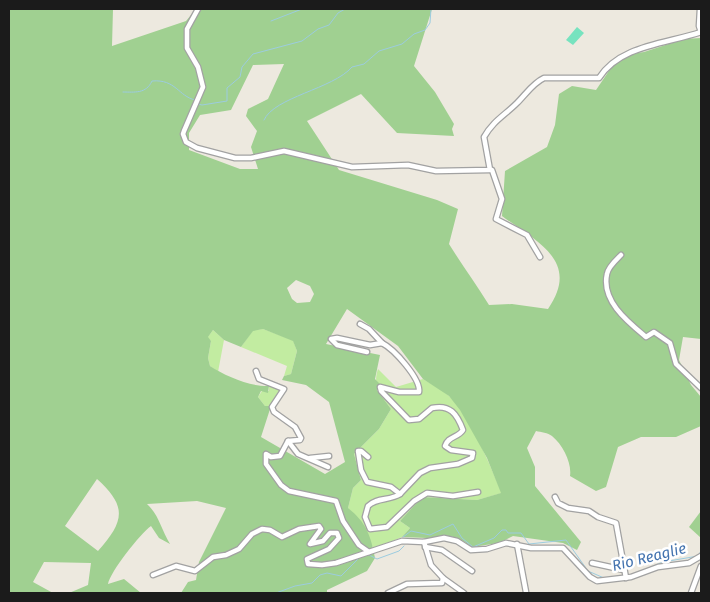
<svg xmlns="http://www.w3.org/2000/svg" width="710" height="602" font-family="'Fira Sans',sans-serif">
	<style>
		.grass { fill: #c2eca1 }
		.forest { fill: #a0d091; fill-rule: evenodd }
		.pitch { fill: #77e3bf }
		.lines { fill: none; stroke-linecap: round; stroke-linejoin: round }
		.stream { stroke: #9cccdf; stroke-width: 1 }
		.minor-casing { stroke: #a2a2a2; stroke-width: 7 }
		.minor { stroke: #fff; stroke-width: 4.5 }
		.labels { text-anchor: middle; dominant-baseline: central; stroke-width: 5; stroke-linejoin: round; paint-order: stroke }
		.water-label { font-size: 15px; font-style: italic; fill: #4373af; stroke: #fff }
	</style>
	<rect width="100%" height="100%" fill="#ede9df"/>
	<g class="grass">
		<path d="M263,329L293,340L297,351L291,374L284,376L287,366L241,347L253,330Z"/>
		<path d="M213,330L224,340L218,372L210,366L208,358L211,341L207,338Z"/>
		<path d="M378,369L396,387L423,379C431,384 441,389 449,396C470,415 490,466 502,493L477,500L422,497L400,521L410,528L402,537L374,549L348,508L353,488L361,480L354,454L379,429L391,409C381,395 372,387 378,369Z"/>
		<path d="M269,386L281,389L282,393L271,406H265L258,397L262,391H269Z"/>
	</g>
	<g class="forest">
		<path d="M9,9H113L112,46L186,21L196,9H432L414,66L435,92L454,124L452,129L454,136L397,133L361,94L307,121L339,170L437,200L458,209L449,244C462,265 476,284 489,305L512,304L548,309C581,261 537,242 502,216L505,171L547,147L555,125L559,94L572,86L596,90L613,65L624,55L644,52L684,39L701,38V339L683,337L679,360L691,385L701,397V426L676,437H641L618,447L606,487L596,491L570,476C572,463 563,445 552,436C548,433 541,432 536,431L527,448L535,467V486L581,542L577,550L563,543L513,536L499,543L472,547C450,531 451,538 427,538C419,538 410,537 402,537L410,528L400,521L422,497L477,500L501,493L487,458L460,410L449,396L423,379L398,346L347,309L326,344L380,355L375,379L380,384L377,390L391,409L379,429L354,454L361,480L353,488L348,508C366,522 371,536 375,558L367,571L327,590V593H181L188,582L196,580L199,562L226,508L197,501L147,504C159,515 161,529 170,544L159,538L151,526C140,534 110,572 108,584L124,579L141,593H69L88,585L91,563L44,562L33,582L53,593H9ZM284,64L268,99L248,109L246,116L257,131L251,147L258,169H240L189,150V133L200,115L231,110L253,65ZM296,280L310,286L314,294L310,302L297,303L292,299L287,288ZM263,329L293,341L297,351L291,374L284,376L282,380L306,385L329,402L345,462L325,474L261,437L271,406H265L258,397L261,391L268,393L269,386C251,387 225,376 210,366L208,358L211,341L208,337L213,330L224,340L241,347L253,331ZM97,479C127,506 125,521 98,551L65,526Z"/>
		<path d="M701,511V538L689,527Z"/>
	</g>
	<path class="pitch" d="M577,27L584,33L573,45L566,40Z"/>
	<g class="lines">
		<g class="stream">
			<path d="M271,21L302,9"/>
			<path d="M123,92C135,92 146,94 152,81C176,79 178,96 195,100"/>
			<path d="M198,104L202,105L227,101V88L240,77L242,67L253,54L302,41L318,29L329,25L338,13L345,9"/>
			<path d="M264,120C274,97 333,89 352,67L364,64L379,51L402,44L414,34L425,30L430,23L431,9"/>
			<path d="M403,537L411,531L430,535L453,524L462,538L473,547L494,538L502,530H506L508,533H521L529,544L566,540L588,571L604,578"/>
			<path d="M363,556L369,555L377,559L399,551L404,546"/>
			<path d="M644,570L663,562L698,556L701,551"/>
			<path d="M611,577L619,576"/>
			<path d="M276,593L295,586L312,583L320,575L327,573L341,576L359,558"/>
		</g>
		<g class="minor-casing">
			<g id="minor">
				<path d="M198,9L187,29V48L198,67L203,87L184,131L183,134L186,142L197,148L235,158H251L284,151L352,167L408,165L436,171L490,170L484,137C493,121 505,115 517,103C526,94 533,83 544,78H599C620,45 666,44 701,32"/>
				<path d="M700,9L699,26L701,32"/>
				<path d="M492,170L502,199L496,219L527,235L540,257"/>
				<path d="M621,255C616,260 608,267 607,274C601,301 628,322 646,337L654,332L670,343L676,364L701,388"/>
				<path d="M360,324L369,329L382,343"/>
				<path d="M367,352L337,345L331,339L337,338L370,345L382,343C394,349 421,379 419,392H399L380,387L381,391L409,420L419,419L432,408C450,404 457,414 463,430C458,438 448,436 445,446L451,450L473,453L472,458L458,464L430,468L420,473L400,494"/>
				<path d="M256,371L259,379L284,389L272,407L274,412L295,427L301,438L300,440L288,441L280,456L271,457L266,454V464L281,485L289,491L336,501L343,521L359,545L369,552"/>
				<path d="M288,441L298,454L328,467"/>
				<path d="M368,457L361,451H358L361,470L367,482L391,487L400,494C390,501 377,497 368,506L365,517L370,529L387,527L414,501L427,493L453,496L478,492"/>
				<path d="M310,458L329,456"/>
				<path d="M555,497L558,503L568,508L589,511L598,517L616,523L626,578"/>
				<path d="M517,544L526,592"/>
				<path d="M425,547L442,550L472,571"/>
				<path d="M592,563L624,570"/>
				<path d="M153,575L176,566L195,571L213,557L226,555L239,549L252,534L262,529L270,530L282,537L299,529L319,526L321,529L310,544L323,541L330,533H337L339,538L329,549L307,559L308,564L322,565L336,563L402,541L424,542L444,538L457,541L471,550L487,549L506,543L531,548H563L590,577L597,581L631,577L658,567L689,563L701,556"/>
				<path d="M443,578L464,593"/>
				<path d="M388,593L407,584L442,583L443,578L431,565L424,542"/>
				<path d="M691,593L701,566"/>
			</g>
		</g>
		<use href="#minor" class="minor"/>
	</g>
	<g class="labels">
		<g class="water-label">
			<text transform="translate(649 557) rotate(-14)">Rio Reaglie</text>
		</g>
	</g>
	<rect width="710" height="602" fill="none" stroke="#1b1b1b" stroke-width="20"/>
</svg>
